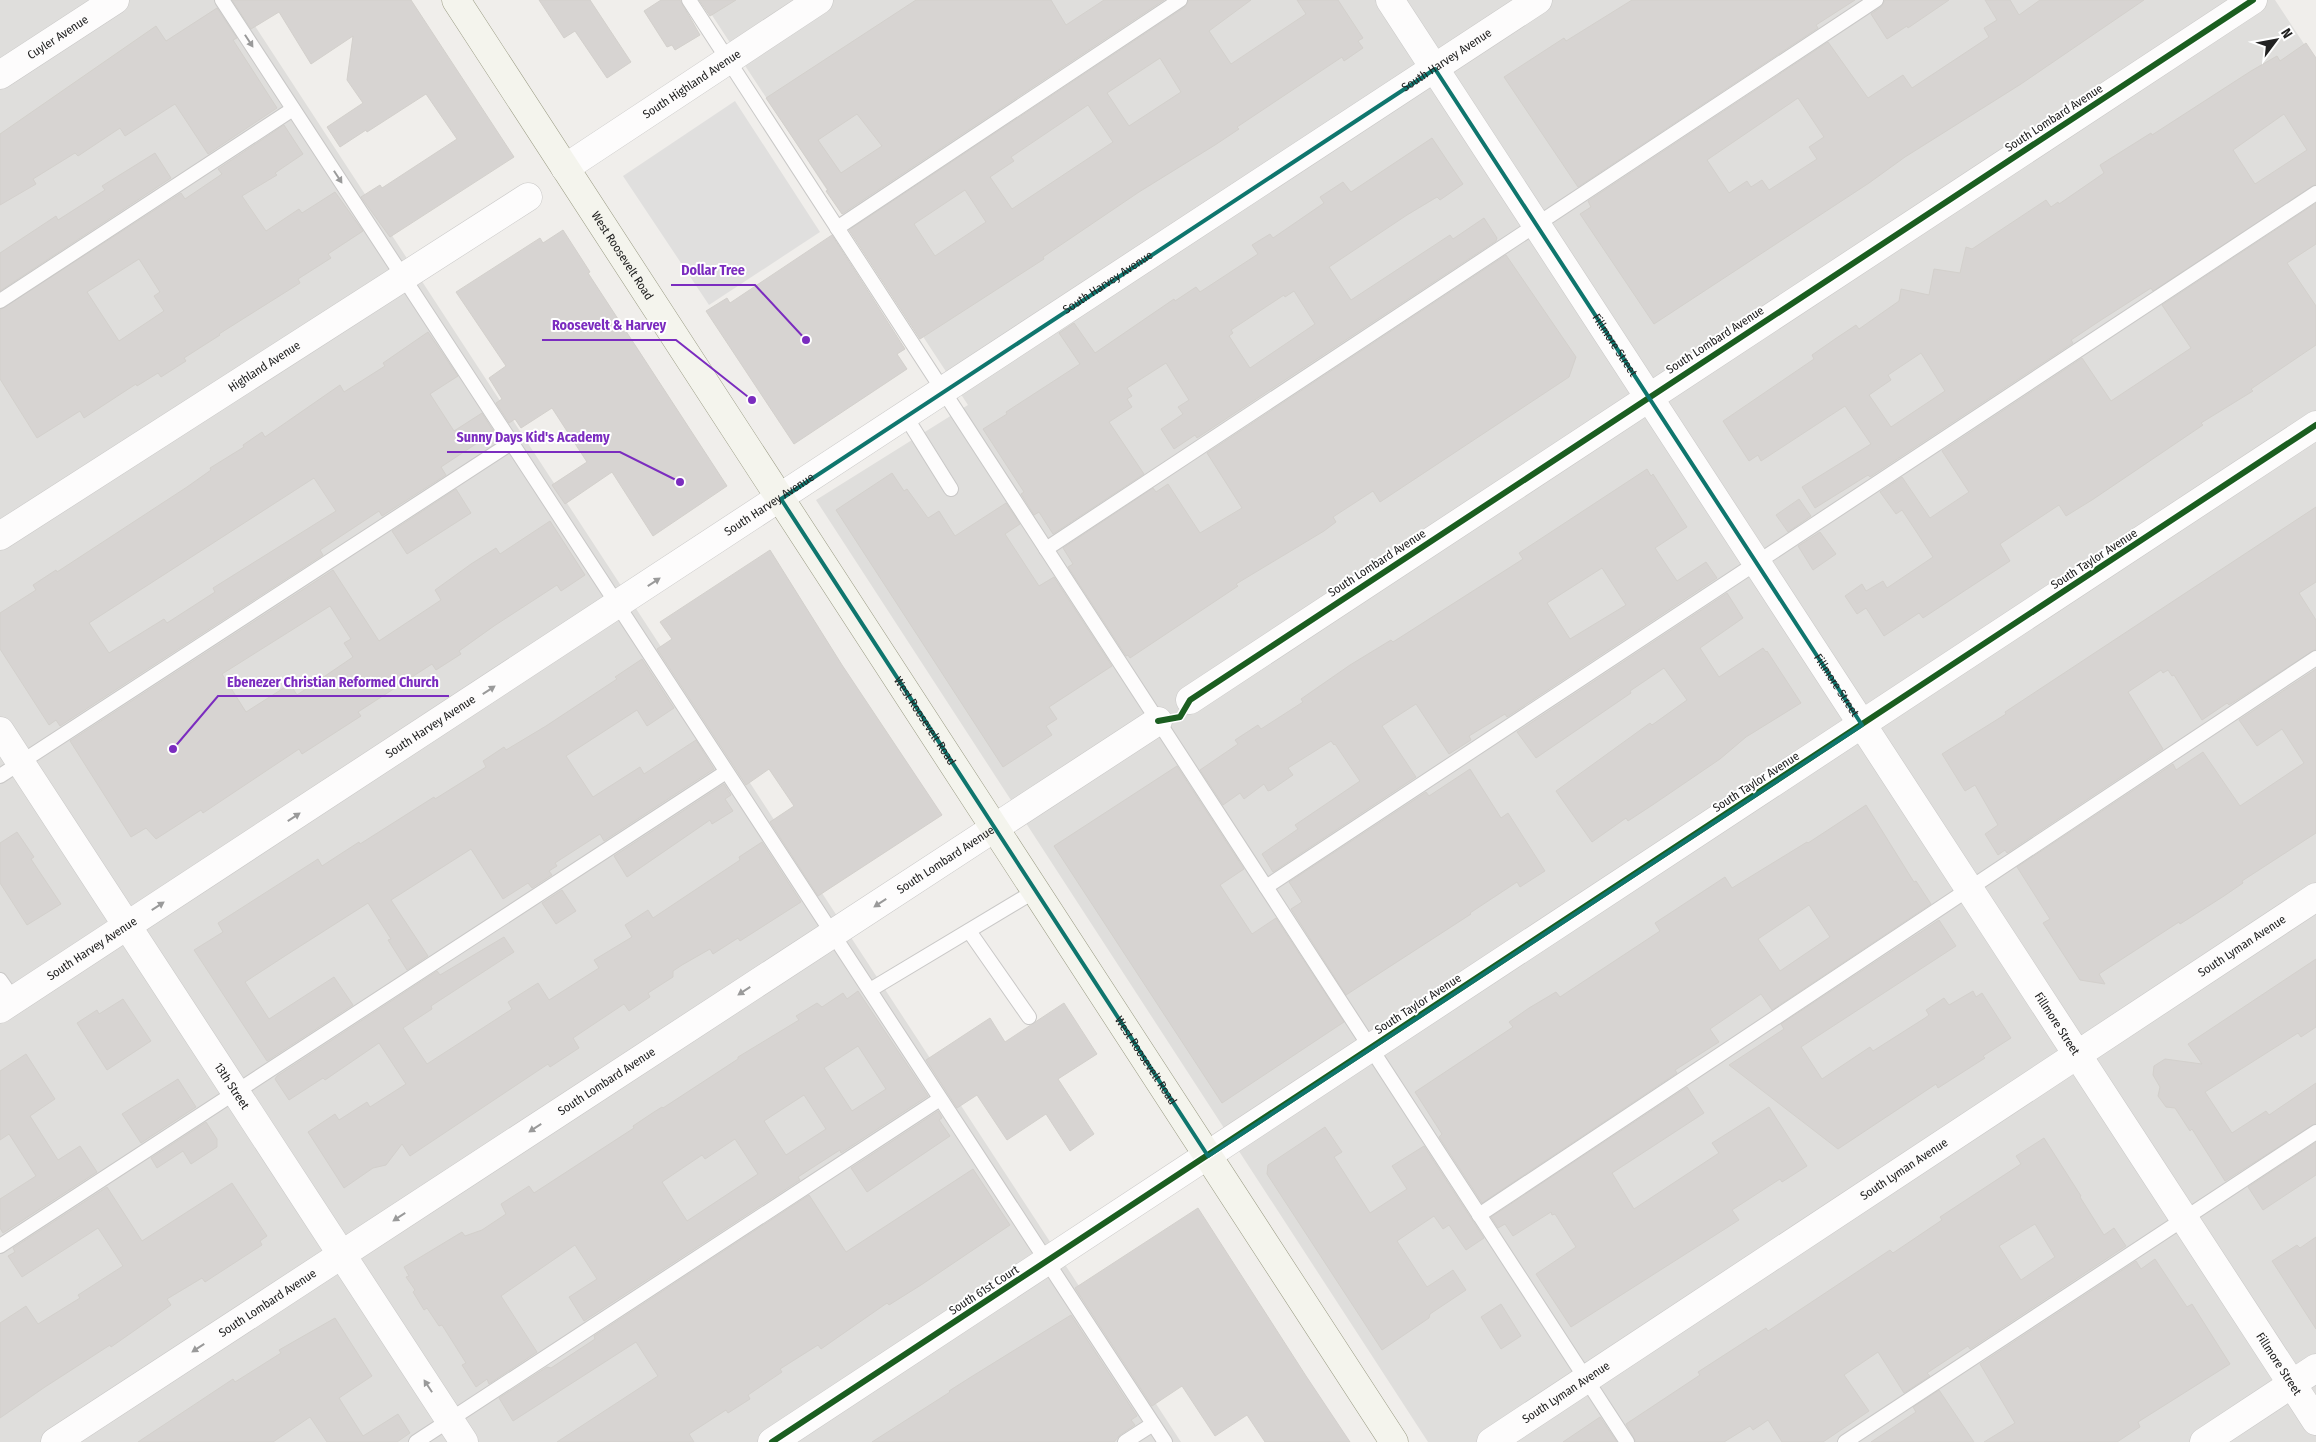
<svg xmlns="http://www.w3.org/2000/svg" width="2316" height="1442" font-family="'Fira Sans Condensed',sans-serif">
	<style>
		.residential { fill: #dfdedc }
		.parking { fill: #e0dfde }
		.building { fill: #d7d4d2; stroke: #d3d0cc; fill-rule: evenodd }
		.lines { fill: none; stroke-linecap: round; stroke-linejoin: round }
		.service-casing { stroke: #c9c8c7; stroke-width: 16 }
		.minor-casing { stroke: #c9c8c7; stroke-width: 29 }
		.secondary-casing { stroke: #999a82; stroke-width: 29 }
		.service { stroke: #fdfcfc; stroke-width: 14 }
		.minor { stroke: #fdfcfc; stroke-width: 28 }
		.secondary { stroke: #f4f4ed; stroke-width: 28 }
		.cycleway-casing { stroke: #fff; stroke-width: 9 }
		.cycleway { stroke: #1b5e20; stroke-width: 6 }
		.oneway { fill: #9a9a9a }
		.marked { fill: none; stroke: #0f766e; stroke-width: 4; stroke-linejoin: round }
		.labels { text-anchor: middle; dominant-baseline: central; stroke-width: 4; stroke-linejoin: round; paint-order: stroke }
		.street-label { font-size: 12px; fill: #222; stroke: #fff }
		.leader { fill: none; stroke: #7b2cbf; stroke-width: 2 }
		.callout-dot { fill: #7b2cbf; stroke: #fff; stroke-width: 2 }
		.callout-label { font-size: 14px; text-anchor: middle; font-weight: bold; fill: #7b2cbf; stroke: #fff; stroke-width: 4; stroke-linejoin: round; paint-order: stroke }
	</style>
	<rect width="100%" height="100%" fill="#f0eeeb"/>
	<g class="residential">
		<path d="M0,0H238L1181,1442H0Z"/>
		<path d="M702,0H2275L2316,62V1442H1428L816,500L968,405Z"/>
	</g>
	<path class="parking" d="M735,101L820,232L709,305L623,176Z"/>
	<g class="building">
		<path d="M232,0H411L514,157L390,237L361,197L380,185L382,188L457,139L426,94L367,132L366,130L340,147L327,127L363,103L347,80L353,36L311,64L279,12L251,29Z"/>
		<path d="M539,0H590L631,62L607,78L575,31L564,38Z"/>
		<path d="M661,0H680L700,35L675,50L672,45L667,47L644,11Z"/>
		<path d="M699,0H736L710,16Z"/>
		<path d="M916,0H1051L1066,25L1104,0H1164L842,214L826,191L828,190L766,98ZM857,114L882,146L841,173L818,140Z"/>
		<path d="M1189,0H1251L1209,31L1231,64L1306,14L1297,0H1338L1363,38L1358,41L1363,48L1344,61L1342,57L1237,127L1239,129L1215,145L1139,192L1043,257L1044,259L920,339L849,230L1185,7ZM1160,58L1181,92L1129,126L1107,93ZM1088,105L1113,142L1012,209L990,177L1014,161L1011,157ZM965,190L986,222L935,256L914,224Z"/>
		<path d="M1632,0H1855L1816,25L1818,28L1578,187L1504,77L1564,38L1566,41Z"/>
		<path d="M1885,0H1949L1908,28L1907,26L1887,39L1871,14L1881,7Z"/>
		<path d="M1985,0H2010L2019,15L2040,0H2144L2021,84L1905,157L1869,183L1654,324L1580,214L1591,207L1588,201L1828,42L1868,98L1903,75L1912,88L1989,37L1984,28L1997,20ZM1798,98L1824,137L1809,147L1817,159L1769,190L1762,180L1751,187L1747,181L1729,193L1707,160Z"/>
		<path d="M217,8L237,38L233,40L277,108L208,154L175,104L125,136L120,128L78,156L75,153L33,179L36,184L0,205V134L156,26L166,41Z"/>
		<path d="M2306,43L2316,58V184L2153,291L2151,288L2098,322L2071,340L2073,343L1870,477L1868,475L1815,508L1802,487L1871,444L1845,406L1761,461L1758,455L1749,461L1723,421L1814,359L1812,355L1835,339L1856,325L1859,329L1899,301L1901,289L1929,295L1934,269L1960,273L1966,247L1972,249L2046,200L2051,207L2058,202L2059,204L2104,173L2100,165L2151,133L2152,135L2251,71L2277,56L2280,61ZM2284,114L2307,150L2255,184L2233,150ZM1921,353L1945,391L1891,427L1869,395L1891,380L1888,375Z"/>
		<path d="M284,125L303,154L275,173L277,175L242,196L266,231L299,209L302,213L335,192L363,231L328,254L331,258L298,279L300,283L219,334L220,335L184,358L186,361L161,377L158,373L137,386L136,384L84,418L80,411L37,438L0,379V310L181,193L185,199L222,174L218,169ZM139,259L160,292L154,296L164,311L119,341L87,292Z"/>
		<path d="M1432,138L1463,184L1440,200L1437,197L1407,215L1329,267L1351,300L1450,235L1453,239L1484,218L1497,238L1496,241L1197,438L1195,435L1174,449L1161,429L1183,414L1178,407L1189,400L1166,363L1127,388L1132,396L1127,399L1132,407L1109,422L1144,474L1053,534L1039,512L1034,515L1021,494L1024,492L983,429L1007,414L1006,412L1080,364L1059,333L1074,323L1095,353L1174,299L1175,301L1196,287L1200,292L1258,254L1252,245L1270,234L1273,238L1324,203L1320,197L1343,182L1351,192ZM1294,291L1315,324L1250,368L1229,336L1233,333L1231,330L1284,295L1285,297Z"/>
		<path d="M155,153L171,178L0,291V253L56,216L58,220L105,190L102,186Z"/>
		<path d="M2316,203V244L2287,263L2316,306V345L2251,389L2253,391L2201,423L2203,425L2092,500L2066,516L2059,505L2000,544L2010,561L1923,618L1919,613L1884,636L1866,608L1857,614L1845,596L1862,584L1866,591L1883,581L1887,588L1933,557L1902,510L1896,514L1880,492L1902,477L1930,518L1969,492L1942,451L2082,358L2111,401L2191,348L2162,305Z"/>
		<path d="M563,230L590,272L588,273L727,486L653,536L612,472L565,504L552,485L587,462L552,408L521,428L515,419L509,423L496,403L502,399L489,378L506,366L456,292L540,238L543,243Z"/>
		<path d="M832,235L905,349L897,354L907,369L794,444L706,311L727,298L730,303Z"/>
		<path d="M1506,255L1576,357L1569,377L1380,502L1373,491L1333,517L1336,522L1324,531L1236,584L1238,586L1130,658L1128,655L1126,656L1068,567L1073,564L1063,548L1153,488L1156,492L1168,484L1200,533L1242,508L1207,453Z"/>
		<path d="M428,332L458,376L430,394L454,431L482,413L494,432L441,467L446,475L382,516L379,511L320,550L323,555L60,726L56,720L49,725L0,649V613L36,590L33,585L56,570L57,572L187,487L211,470L210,468L244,447L243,445L262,432L265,437L340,385L344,392L385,366L383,363ZM314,478L336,511L213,588L215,592L167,623L164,619L109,653L89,623Z"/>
		<path d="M1647,469L1651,476L1653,474L1687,527L1655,548L1677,581L1706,562L1717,578L1507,717L1505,714L1469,736L1471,740L1449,754L1416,704L1382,726L1416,777L1273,872L1262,854L1298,829L1295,825L1360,781L1335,744L1334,745L1331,741L1288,768L1293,775L1271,790L1268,791L1264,784L1244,799L1240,793L1223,805L1200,770L1238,744L1235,740L1258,725L1261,729L1303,702L1301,699L1350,665L1391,640L1393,642L1523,559L1519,553ZM1602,568L1626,605L1570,639L1547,603Z"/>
		<path d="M892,473L904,491L907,489L928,518L939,511L955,536L1006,503L1020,524L1005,534L1039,586L1054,577L1112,666L1049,707L1057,719L1046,726L1052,735L1003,767L836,510Z"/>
		<path d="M456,489L471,513L407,554L392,531Z"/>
		<path d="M1799,499L1811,516L1788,532L1776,515Z"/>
		<path d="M2316,507V582L2299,593L2316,620V649L2229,705L2227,703L2202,720L2174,675L2172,676L2168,670L2163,673L2161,670L2128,692L2163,749L2007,853L2005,850L1998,855L1985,834L1998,825L1975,785L1965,791L1942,754L2006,714L2005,712Z"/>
		<path d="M550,521L585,575L561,591L557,585L494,626L459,651L461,654L436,670L432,664L358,712L361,716L302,754L299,749L203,813L201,810L156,839L146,828L131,837L70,741L333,570L379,641L441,600L435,590L471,564L496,548L500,554ZM330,606L351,639L344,643L353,657L297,695L290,684L246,712L222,674Z"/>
		<path d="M1820,532L1836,554L1813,570L1798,546Z"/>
		<path d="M770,550L842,665L942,815L818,896L770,822L794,806L769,769L746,785L657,649L672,639L660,622Z"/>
		<path d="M1727,593L1743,618L1700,648L1719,677L1763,648L1766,652L1767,651L1801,703L1746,737L1720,759L1654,804L1628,821L1626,818L1592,842L1556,791L1650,723L1652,725L1687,700L1664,668L1630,691L1631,693L1536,758L1517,732Z"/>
		<path d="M642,659L674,708L647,726L637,710L566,756L593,797L640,767L644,774L696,740L714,769L604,841L600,834L555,863L557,866L549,871L552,875L532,888L528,883L503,899L471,849L391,900L428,956L407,970L388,940L391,939L368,903L288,954L245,982L269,1019L334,977L353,1005L267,1061L194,950L223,932L218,923L318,859L322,866L359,842L360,844L434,797L435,799L486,767L483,761L504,747L506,750L546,726L617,679L615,677Z"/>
		<path d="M2316,669V833L2242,881L2243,883L2224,896L2180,924L2179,922L2099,974L2105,984L2080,980L2043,923L2050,919L2017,867L2173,764L2176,770L2203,752L2240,806L2304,763L2282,729L2257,746L2239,720Z"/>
		<path d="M1177,766L1244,869L1220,885L1252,934L1276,918L1344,1022L1222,1103L1054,846Z"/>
		<path d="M1470,769L1501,818L1508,813L1545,871L1520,887L1517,882L1470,913L1471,914L1346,995L1291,909L1302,902L1289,882L1426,792L1429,796Z"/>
		<path d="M724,784L731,795L725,799L733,811L712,824L710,820L627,877L614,856Z"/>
		<path d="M1866,805L1914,882L1916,881L1931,904L1772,1010L1761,994L1710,1029L1719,1042L1675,1070L1677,1073L1482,1203L1439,1137L1442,1134L1415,1092L1513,1027L1509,1022L1529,1008L1556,992L1560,997L1660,931L1655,923L1725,877L1732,888L1807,842L1808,843ZM1809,905L1830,937L1780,971L1758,939Z"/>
		<path d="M17,832L34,857L31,859L61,904L27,925L0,883V843Z"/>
		<path d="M762,842L801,902L740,941L738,938L713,954L710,949L682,965L673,971V977L648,993L650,997L629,1011L624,1004L573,1038L579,1048L550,1067L548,1064L410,1156L402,1144L386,1165L373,1168L344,1188L308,1132L335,1114L339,1120L367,1102L370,1107L406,1084L379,1043L325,1080L323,1078L289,1100L275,1079L277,1076L437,971L440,975L504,937L514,952L431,1006L432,1009L403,1028L427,1064L512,1009L508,1002L538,983L549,1000L599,968L594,960L632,937L625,925L648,910L653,918L740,860L739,857Z"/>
		<path d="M562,890L576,911L556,924L542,903Z"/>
		<path d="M1939,920L1956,946L1801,1047L1822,1079L1870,1047L1873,1051L1925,1018L1929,1015L1926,1010L1944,998L1949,1005L1973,991L1976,997L1982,993L2011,1038L1983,1056L1985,1058L1938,1088L1936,1084L1838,1149L1729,1065L1784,1029L1781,1024Z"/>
		<path d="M2316,959V1027L2301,1037L2298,1033L2205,1092L2232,1133L2266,1111L2269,1115L2316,1083V1123L2225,1181L2192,1129L2190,1131L2175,1108L2166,1107L2158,1096L2160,1087L2153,1075L2154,1066L2165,1059L2202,1064L2188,1044Z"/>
		<path d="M858,991L928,1096L841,1153L840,1150L832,1155L798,1177L800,1180L584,1321L569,1297L597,1279L575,1245L501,1296L537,1352L489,1384L487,1379L476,1387L462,1365L466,1363L442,1325L439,1326L427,1308L424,1310L413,1292L415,1290L406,1277L409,1276L404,1267L462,1232L465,1236L482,1230L506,1214L501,1204L529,1186L534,1193L634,1128L633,1126L654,1112L662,1107L663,1108L738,1059V1057L799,1020L796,1016L817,1003L822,1007L843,993L847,999ZM858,1046L886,1089L852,1111L824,1068ZM804,1095L826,1129L786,1155L764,1121ZM735,1139L758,1174L687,1221L662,1182L702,1155L705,1159Z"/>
		<path d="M123,999L151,1041L107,1070L77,1023L97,1010L99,1014Z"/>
		<path d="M1064,1003L1097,1054L1058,1079L1094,1134L1070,1151L1046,1114L1007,1140L977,1095L957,1108L926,1060L990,1018L1005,1042Z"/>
		<path d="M26,1054L55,1099L30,1116L58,1160L80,1146L97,1172L3,1233L0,1228V1199L36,1176L9,1134L0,1140V1071Z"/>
		<path d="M178,1079L196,1107L141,1143L122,1114Z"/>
		<path d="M1687,1087L1704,1113L1612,1173L1634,1209L1719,1153L1712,1143L1769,1107L1807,1166L1782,1182L1780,1179L1732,1210L1739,1220L1571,1327L1536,1274L1576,1247L1555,1214L1552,1215L1551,1212L1513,1236L1505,1224L1498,1228L1491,1217Z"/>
		<path d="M938,1111L942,1118L939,1120L950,1136L867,1192L851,1168Z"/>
		<path d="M206,1122L217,1139V1147L191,1164L183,1151L157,1168L151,1158Z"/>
		<path d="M1325,1127L1342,1152L1334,1157L1370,1213L1407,1189L1392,1166L1424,1146L1484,1238L1466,1250L1449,1225L1443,1229L1434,1216L1397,1241L1427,1287L1453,1270L1466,1290L1430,1314L1429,1318L1382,1350L1267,1174L1268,1165Z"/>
		<path d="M2044,1138L2081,1196L2080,1197L2104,1235L2114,1228L2126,1246L1970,1349L1968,1346L1927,1373L1930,1376L1904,1393L1878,1352L1844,1375L1869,1411L1823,1442H1782L1768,1420L1753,1430L1750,1426L1724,1442H1636L1626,1424L1700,1375L1698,1372L1766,1328L1768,1331L1890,1250L1893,1253L1942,1220L1940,1217L2021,1164L2016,1156ZM2035,1224L2055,1257L2021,1280L1999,1246Z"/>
		<path d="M2316,1142V1175L2263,1210L2248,1187Z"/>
		<path d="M973,1169L1010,1225L921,1285L889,1305L887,1303L821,1349L818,1345L780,1369L782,1372L748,1395L750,1399L728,1413L726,1410L689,1434L694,1442H557L658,1376L636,1342L513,1421L499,1398L547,1367L551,1368L595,1339L594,1336L809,1195L846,1252Z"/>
		<path d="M232,1183L267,1236L260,1241L262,1245L205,1282L202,1278L167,1299L171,1305L111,1347L110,1345L45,1387L0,1418V1323L26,1306L38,1324L80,1298L78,1295L123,1266L98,1228L22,1277L8,1256L15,1252L13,1248L107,1187L142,1241Z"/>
		<path d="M1198,1208L1306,1376L1350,1442H1265L1247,1415L1215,1436L1182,1386L1152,1406L1086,1305L1075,1288Z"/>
		<path d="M2316,1237V1329L2272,1261L2297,1245L2300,1248Z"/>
		<path d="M2155,1259L2187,1307L2192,1304L2230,1364L2138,1422L2140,1427L2117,1442H1984L2015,1423L1980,1364L2136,1261L2141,1269Z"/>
		<path d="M1501,1304L1521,1336L1501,1349L1481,1317Z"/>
		<path d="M1071,1315L1137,1416L1131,1420L1135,1425L1120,1435L1114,1442H872L950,1392L949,1391L971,1377Z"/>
		<path d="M335,1318L372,1376L339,1398L363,1436L398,1414L410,1433L397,1442H327L310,1417L273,1442H138L233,1379L235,1382L281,1353L279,1350Z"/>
		<path d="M1939,1390L1974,1442H1871L1916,1412L1913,1407Z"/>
		<path d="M1600,1417L1617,1442H1563Z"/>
	</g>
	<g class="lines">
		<g class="service-casing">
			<g id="service">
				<path d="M222,0L1165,1442"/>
				<path d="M689,0L1627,1442"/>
				<path d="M837,228L1180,0"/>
				<path d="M0,301L293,109"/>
				<path d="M906,417L951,489"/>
				<path d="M1046,549L1876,0"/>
				<path d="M0,776L511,443"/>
				<path d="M1266,887L2316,193"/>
				<path d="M969,931L1029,1017"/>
				<path d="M0,980L14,1000"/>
				<path d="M870,990L1035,891"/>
				<path d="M1479,1215L2316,658"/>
				<path d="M0,1246L726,772"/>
				<path d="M416,1442L940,1099"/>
				<path d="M1125,1442L1153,1424"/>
				<path d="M1845,1442L2316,1132"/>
			</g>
		</g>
		<g class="minor-casing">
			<g id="minor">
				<path id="s1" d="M1390,0L2316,1421"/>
				<path id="s2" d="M0,75L115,0"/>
				<path id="s3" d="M565,168L819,0"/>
				<path id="s4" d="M0,536L528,197"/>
				<path d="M1190,700L2253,0"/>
				<path id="s5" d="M0,731L464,1442"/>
				<path id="s6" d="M0,1009L1538,0"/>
				<path id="s7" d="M55,1442L1158,721"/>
				<path d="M772,1442L2316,425"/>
				<path id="s8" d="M1491,1442L2316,897"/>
				<path d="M2204,1442L2316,1368"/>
			</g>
		</g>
		<g class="secondary-casing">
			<g id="secondary">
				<path id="s9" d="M456,0L1394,1442"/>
			</g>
		</g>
		<use href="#service" class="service"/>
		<use href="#minor" class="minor"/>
		<use href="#secondary" class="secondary"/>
		<g class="cycleway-casing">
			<g id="cycleway">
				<path d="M1158,721L1180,717L1190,700L2253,0"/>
				<path d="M772,1442L2316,425"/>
			</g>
		</g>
		<use href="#cycleway" class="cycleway"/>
	</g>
	<defs><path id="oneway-solid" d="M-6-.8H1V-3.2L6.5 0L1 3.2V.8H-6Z" transform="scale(1.25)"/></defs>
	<g class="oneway">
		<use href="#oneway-solid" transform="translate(249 41) rotate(57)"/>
		<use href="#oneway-solid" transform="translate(338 177) rotate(57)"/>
		<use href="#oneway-solid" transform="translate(654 582) rotate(-33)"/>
		<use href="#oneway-solid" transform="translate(489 690) rotate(-33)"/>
		<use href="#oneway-solid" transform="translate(294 817) rotate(-33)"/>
		<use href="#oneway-solid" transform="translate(880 903) rotate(147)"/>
		<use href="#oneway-solid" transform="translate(158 906) rotate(-33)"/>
		<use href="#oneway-solid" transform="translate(744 991) rotate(147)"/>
		<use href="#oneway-solid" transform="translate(535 1128) rotate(147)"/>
		<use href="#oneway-solid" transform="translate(399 1217) rotate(147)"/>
		<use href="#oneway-solid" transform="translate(198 1348) rotate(147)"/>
		<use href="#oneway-solid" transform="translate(428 1386) rotate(-123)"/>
	</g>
	<path class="marked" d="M1435,69L1862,725L1208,1156L781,499Z"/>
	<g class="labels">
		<g class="street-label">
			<text stroke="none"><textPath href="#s2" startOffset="69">Cuyler Avenue</textPath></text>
			<text stroke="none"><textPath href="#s6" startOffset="1730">South Harvey Avenue</textPath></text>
			<text stroke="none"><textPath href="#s3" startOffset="152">South Highland Avenue</textPath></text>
			<text transform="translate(2054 118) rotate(-33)">South Lombard Avenue</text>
			<text stroke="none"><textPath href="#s9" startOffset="305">West Roosevelt Road</textPath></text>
			<text stroke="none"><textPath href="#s6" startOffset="1325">South Harvey Avenue</textPath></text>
			<text transform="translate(1715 340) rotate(-33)">South Lombard Avenue</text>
			<text stroke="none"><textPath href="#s1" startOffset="412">Fillmore Street</textPath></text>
			<text stroke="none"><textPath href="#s4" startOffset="314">Highland Avenue</textPath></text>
			<text stroke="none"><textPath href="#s6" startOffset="920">South Harvey Avenue</textPath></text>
			<text transform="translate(2094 559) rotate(-33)">South Taylor Avenue</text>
			<text transform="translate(1377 563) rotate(-33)">South Lombard Avenue</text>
			<text stroke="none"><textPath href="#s1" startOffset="818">Fillmore Street</textPath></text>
			<text stroke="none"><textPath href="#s9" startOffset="860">West Roosevelt Road</textPath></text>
			<text stroke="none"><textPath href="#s6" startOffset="515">South Harvey Avenue</textPath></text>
			<text transform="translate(1756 782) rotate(-33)">South Taylor Avenue</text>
			<text stroke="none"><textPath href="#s7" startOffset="1064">South Lombard Avenue</textPath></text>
			<text stroke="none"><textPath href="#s8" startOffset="900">South Lyman Avenue</textPath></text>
			<text stroke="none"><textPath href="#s6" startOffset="110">South Harvey Avenue</textPath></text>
			<text transform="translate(1418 1004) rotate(-33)">South Taylor Avenue</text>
			<text stroke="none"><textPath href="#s1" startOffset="1222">Fillmore Street</textPath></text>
			<text stroke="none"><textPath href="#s9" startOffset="1265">West Roosevelt Road</textPath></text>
			<text stroke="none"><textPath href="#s7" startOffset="659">South Lombard Avenue</textPath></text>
			<text stroke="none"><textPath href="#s5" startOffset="424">13th Street</textPath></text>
			<text stroke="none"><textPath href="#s8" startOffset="495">South Lyman Avenue</textPath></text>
			<text transform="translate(984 1290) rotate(-33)">South 61st Court</text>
			<text stroke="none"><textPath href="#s7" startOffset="254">South Lombard Avenue</textPath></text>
			<text stroke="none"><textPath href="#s1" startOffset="1628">Fillmore Street</textPath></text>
			<text stroke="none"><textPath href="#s8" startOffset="90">South Lyman Avenue</textPath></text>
		</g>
	</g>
	<path class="leader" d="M806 340L755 285H671M752 400L676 340H542M680 482L620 452H447M173 749L218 696H449"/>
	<g class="callout-dot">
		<circle cx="806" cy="340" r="5"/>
		<circle cx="752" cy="400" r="5"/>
		<circle cx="680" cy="482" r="5"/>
		<circle cx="173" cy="749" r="5"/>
	</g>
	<g class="callout-label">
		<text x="713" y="275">Dollar Tree</text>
		<text x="609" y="330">Roosevelt &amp; Harvey</text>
		<text x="533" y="442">Sunny Days Kid's Academy</text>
		<text x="333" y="687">Ebenezer Christian Reformed Church</text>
	</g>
	<g transform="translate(2276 40) rotate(58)" stroke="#ffffff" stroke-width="4" paint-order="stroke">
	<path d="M0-4L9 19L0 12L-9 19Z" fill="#222222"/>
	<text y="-8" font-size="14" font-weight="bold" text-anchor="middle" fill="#222222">N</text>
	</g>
</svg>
